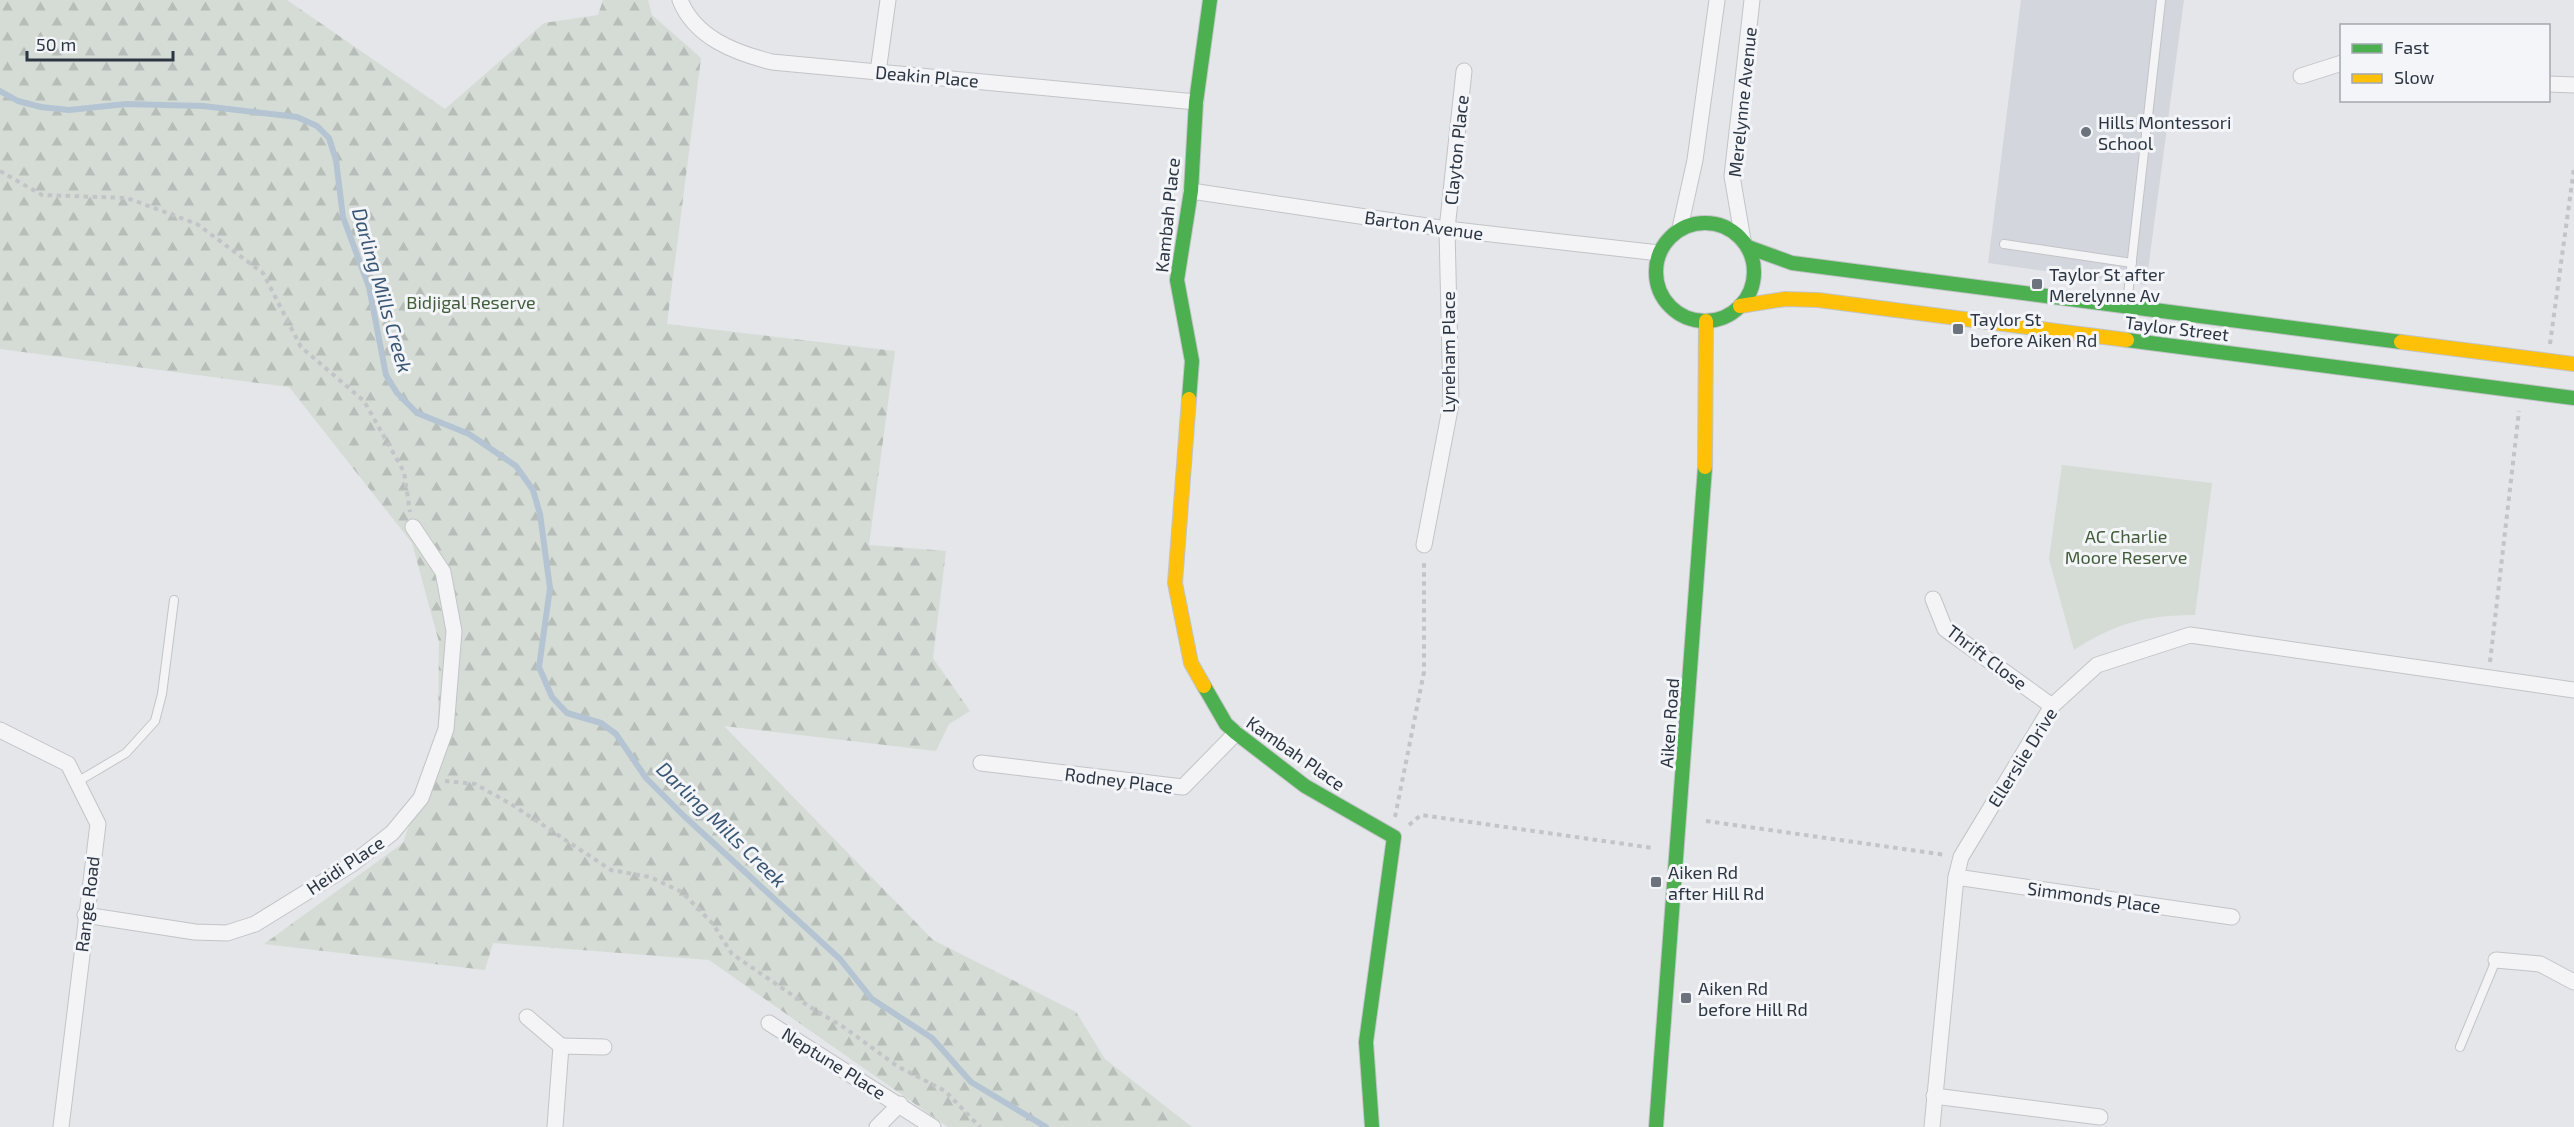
<svg xmlns="http://www.w3.org/2000/svg" width="2574" height="1127" font-family="'Exo 2',sans-serif">
	<style>
		.built { fill: #d3d6dc }
		.green { fill: #d5dcd5 }
		.forest { fill: url(#forest-firs) }
		.lines { fill: none; stroke-linecap: round; stroke-linejoin: round }
		.stream { stroke: #b5c4d2; stroke-width: 6 }
		.lane-casing { stroke: #c2c4c7; stroke-width: 10 }
		.street-casing { stroke: #c2c4c7; stroke-width: 17 }
		.fast-casing { stroke: #c2c4c7; stroke-width: 16 }
		.slow-casing { stroke: #c2c4c7; stroke-width: 16 }
		.path { stroke: #c2c5c8; stroke-width: 4; stroke-dasharray: 4.5 4.5; stroke-linecap: butt }
		.lane { stroke: #f4f4f6; stroke-width: 8 }
		.street { stroke: #f4f4f6; stroke-width: 15 }
		.fast { stroke: #4caf50; stroke-width: 14 }
		.slow { stroke: #ffc107; stroke-width: 14 }
		.poi-dot { fill: #6c737c; stroke: #f3f5f8; stroke-width: 2 }
		.labels { text-anchor: middle; dominant-baseline: central; stroke-width: 6; stroke-linejoin: round; paint-order: stroke }
		.street-label { font-size: 18px; fill: #2c3542; stroke: #f3f5f8 }
		.poi-label { font-size: 18px; fill: #2c3542; stroke: #f3f5f8; text-anchor: start }
		.park-label { font-size: 18px; fill: #425d3a; stroke: #f3f5f8 }
		.water-label { font-size: 20px; font-style: italic; fill: #385573; stroke: #f3f5f8 }
	</style>
	<defs>
		<pattern id="forest-firs" width="22" height="20" patternUnits="userSpaceOnUse" patternTransform="scale(1.5)"><rect width="22" height="20" fill="#d5dcd5"/><path d="M5 1l3.5 6h-7zM16 11l3.5 6h-7z" fill="#b7bdb8"/></pattern>
	</defs>
	<rect width="100%" height="100%" fill="#e4e6e9"/>
	<path class="built" d="M2021,0H2184L2146,285L1988,263Z"/>
	<path class="green" d="M2062,465L2212,483L2195,615C2147,615 2115,623 2074,650L2049,559Z"/>
	<path class="forest" d="M0,0H287L445,109L544,23L598,15L603,0H648L652,15L701,58L667,324L895,351L869,545L946,551L933,658L970,711L949,724L936,751L724,726L933,940L1076,1012L1105,1059L1192,1127H948L709,960L493,943L485,970L264,944L403,843L438,740L439,642L412,543L289,387L0,349Z"/>
	<g class="lines">
		<path class="stream" d="M0,91L18,101L41,107L69,110L126,104L203,106L297,117L317,126L329,138L336,160L343,217L369,287L386,375L397,393L417,413L469,434L516,466L533,490L540,514L550,588L539,667L552,697L567,713L601,723L616,734L646,778L684,816L840,959L872,999L932,1038L971,1082L1046,1127"/>
		<g class="lane-casing">
			<g id="lane">
				<path d="M2004,244L2132,263"/>
				<path d="M2127,304L2161,0"/>
				<path d="M77,782L126,753L155,721L162,694L174,600"/>
				<path d="M2460,1047L2496,960"/>
			</g>
		</g>
		<g class="street-casing">
			<g id="street">
				<path d="M680,0C695,38 736,53 772,62L1196,102"/>
				<path d="M878,72L888,0"/>
				<path d="M2301,76L2342,63"/>
				<path d="M2548,84L2574,85"/>
				<path d="M1191,191L1447,229L1659,253"/>
				<path d="M1680,228L1695,160L1717,0"/>
				<path d="M1743,240L1732,176L1752,0"/>
				<path d="M1424,545L1451,404L1447,229L1464,71"/>
				<path d="M1933,599L1945,629L2052,706"/>
				<path d="M0,730L68,764L98,824L61,1127"/>
				<path d="M981,763L1183,787L1236,733"/>
				<path d="M1956,877L2232,917"/>
				<path d="M85,915L195,932L227,933L255,924L352,864L392,833L421,798L446,729L454,631L443,572L413,527"/>
				<path d="M2496,960L2540,964L2574,982"/>
				<path d="M527,1017L561,1046"/>
				<path d="M769,1023L933,1127"/>
				<path d="M1934,1096L2100,1117"/>
				<path d="M555,1127L561,1046L604,1047"/>
				<path d="M877,1127L900,1104"/>
				<path d="M1932,1127L1956,877L1961,857L2052,706L2097,665L2190,635L2574,690"/>
			</g>
		</g>
		<g class="fast-casing">
			<g id="fast">
				<circle cx="1705" cy="272" r="49"/>
				<path d="M1748,247L1792,263L2401,342"/>
				<path d="M2127,340L2574,398"/>
				<path d="M1189,399L1192,361L1177,280L1191,191L1196,102L1210,0"/>
				<path d="M1204,686L1226,724L1236,733L1305,786L1394,837L1366,1042L1372,1127"/>
				<path d="M1656,1127L1705,467"/>
			</g>
		</g>
		<g class="slow-casing">
			<g id="slow">
				<path d="M1740,306L1785,299L1818,300L2127,340"/>
				<path d="M2401,342L2574,364"/>
				<path d="M1189,399L1175,583L1191,663L1204,686"/>
				<path d="M1705,467L1706,321"/>
			</g>
		</g>
		<g class="path">
			<path d="M0,171L42,195L127,198L197,224L263,273L301,347L364,401L404,472L410,512"/>
			<path d="M2550,344L2574,168"/>
			<path d="M2490,662L2519,411"/>
			<path d="M445,781L475,784L511,804L611,870L650,877L682,892L713,924L732,954L810,1007L845,1028L897,1066L945,1091L980,1127"/>
			<path d="M1395,817L1424,672V561"/>
			<path d="M1706,821L1946,855"/>
			<path d="M1409,825L1421,815L1653,848"/>
		</g>
		<use href="#lane" class="lane"/>
		<use href="#street" class="street"/>
		<use href="#fast" class="fast"/>
		<use href="#slow" class="slow"/>
	</g>
	<g class="poi-dot">
		<circle cx="2086" cy="132" r="6"/>
		<rect x="2031" y="278" width="12" height="12" rx="3"/>
		<rect x="1952" y="323" width="12" height="12" rx="3"/>
		<rect x="1650" y="876" width="12" height="12" rx="3"/>
		<rect x="1680" y="992" width="12" height="12" rx="3"/>
	</g>
	<g class="labels">
		<g class="street-label">
			<text transform="translate(927 76) rotate(5)">Deakin Place</text>
			<text transform="translate(1742 102) rotate(-84)">Merelynne Avenue</text>
			<text transform="translate(1456 150) rotate(-84)">Clayton Place</text>
			<text transform="translate(1167 215) rotate(-84)">Kambah Place</text>
			<text transform="translate(1424 225) rotate(8)">Barton Avenue</text>
			<text transform="translate(2177 328) rotate(7)">Taylor Street</text>
			<text transform="translate(1448 352) rotate(-90)">Lyneham Place</text>
			<text transform="translate(1987 657) rotate(37)">Thrift Close</text>
			<text transform="translate(1669 723) rotate(-86)">Aiken Road</text>
			<text transform="translate(1296 753) rotate(35)">Kambah Place</text>
			<text transform="translate(2022 757) rotate(-58)">Ellerslie Drive</text>
			<text transform="translate(1119 780) rotate(7)">Rodney Place</text>
			<text transform="translate(345 865) rotate(-34)">Heidi Place</text>
			<text transform="translate(2094 897) rotate(8)">Simmonds Place</text>
			<text transform="translate(87 904) rotate(-83)">Range Road</text>
			<text transform="translate(834 1063) rotate(32)">Neptune Place</text>
		</g>
		<g class="poi-label">
			<text x="2098" y="122">Hills Montessori<tspan x="2098" dy="21">School</tspan></text>
			<text x="2049" y="274">Taylor St after<tspan x="2049" dy="21">Merelynne Av</tspan></text>
			<text x="1970" y="319">Taylor St<tspan x="1970" dy="21">before Aiken Rd</tspan></text>
			<text x="1668" y="872">Aiken Rd<tspan x="1668" dy="21">after Hill Rd</tspan></text>
			<text x="1698" y="988">Aiken Rd<tspan x="1698" dy="21">before Hill Rd</tspan></text>
		</g>
		<g class="park-label">
			<text x="471" y="302">Bidjigal Reserve</text>
			<text x="2126" y="536">AC Charlie<tspan x="2126" dy="21">Moore Reserve</tspan></text>
		</g>
		<g class="water-label">
			<text transform="translate(383 290) rotate(74)">Darling Mills Creek</text>
			<text transform="translate(722 824) rotate(44)">Darling Mills Creek</text>
		</g>
	</g>
	<rect x="2340" y="24" width="210" height="78" fill="#f3f5f8" stroke="#a3a8af" stroke-width="1.5"/>
	<rect x="2352" y="44" width="30" height="9" fill="#4caf50" stroke="#a3a8af" stroke-width="1.5"/>
	<text x="2394" y="54" font-size="18" fill="#2c3542">Fast</text>
	<rect x="2352" y="74" width="30" height="9" fill="#ffc107" stroke="#a3a8af" stroke-width="1.5"/>
	<text x="2394" y="84" font-size="18" fill="#2c3542">Slow</text>
	<path d="M27 51v9h146v-9" fill="none" stroke="#2c3542" stroke-width="3"/>
	<text x="36" y="51" font-size="18" fill="#2c3542" stroke="#f3f5f8" stroke-width="4.5" paint-order="stroke">50 m</text>
</svg>
